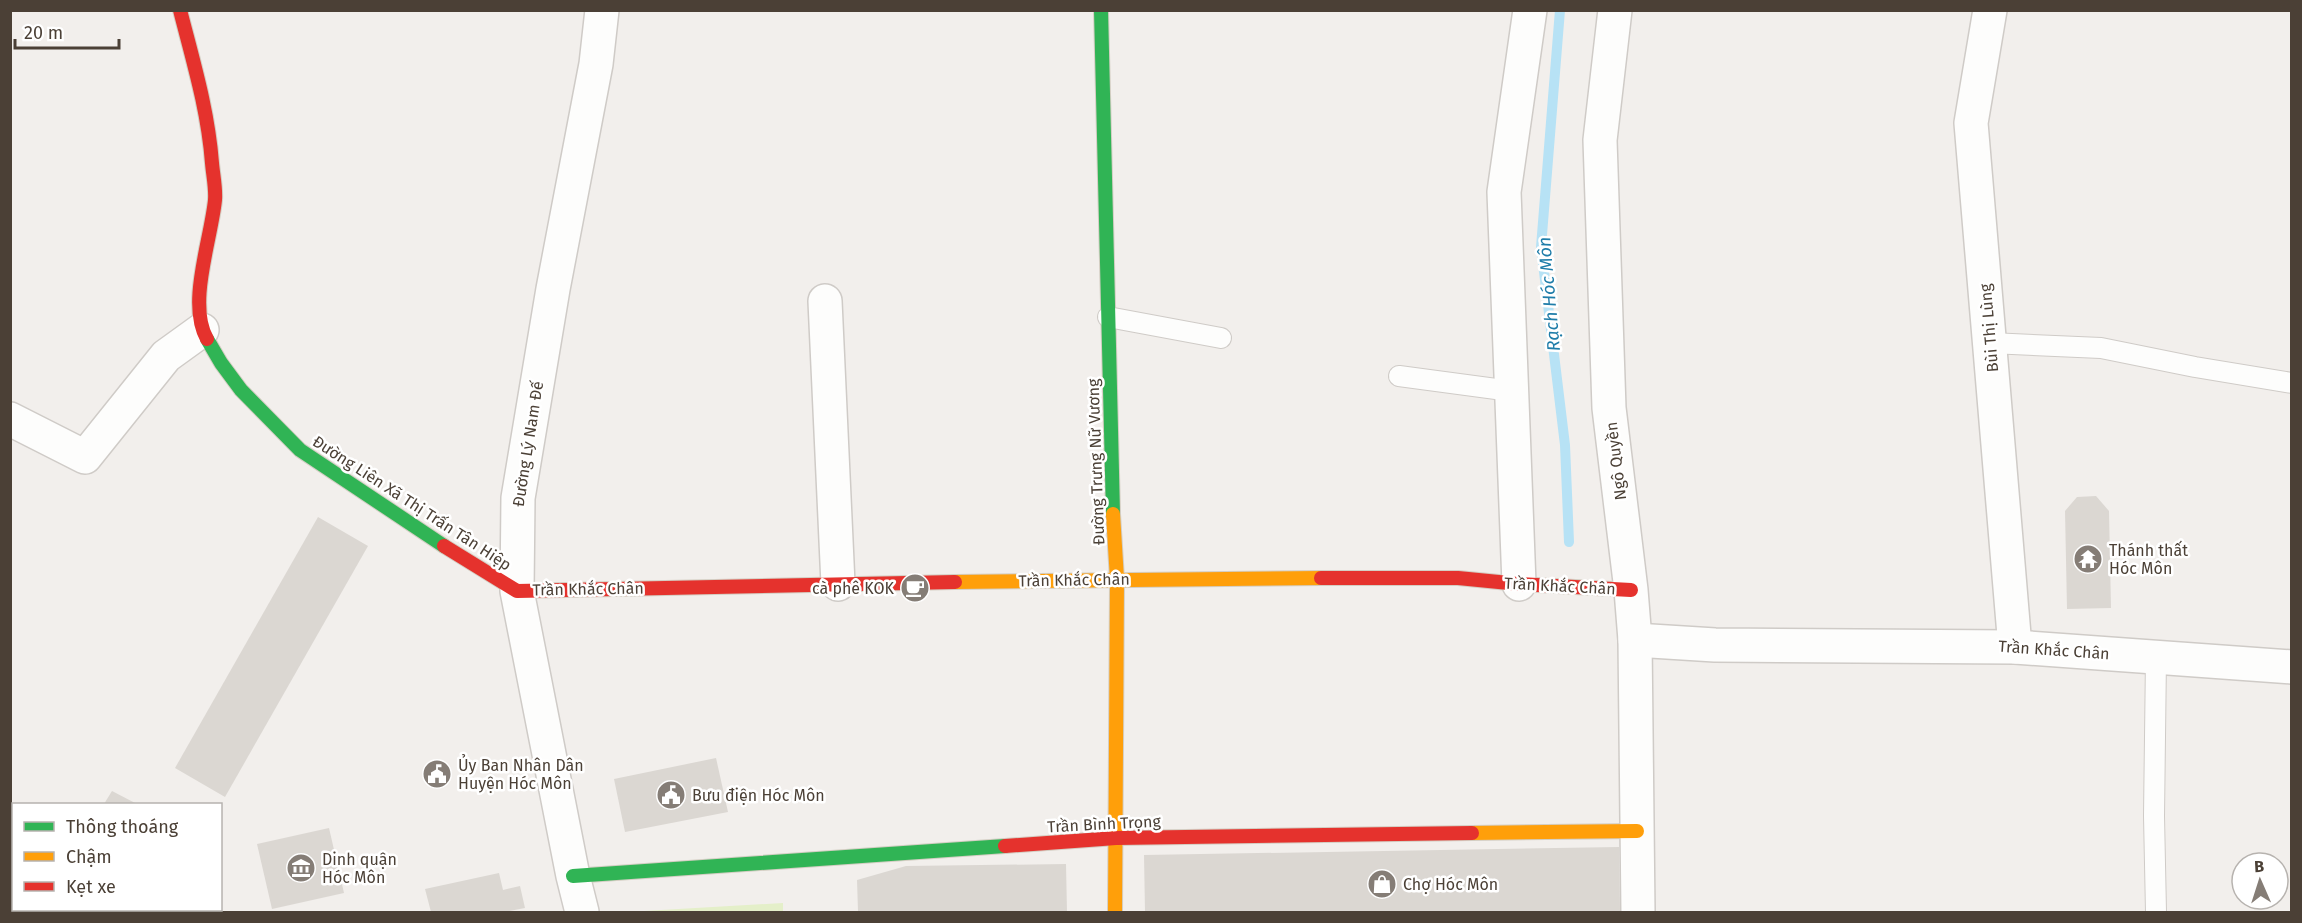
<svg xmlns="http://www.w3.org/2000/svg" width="2302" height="923" font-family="'Fira Sans',sans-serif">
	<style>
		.green { fill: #e4efc9 }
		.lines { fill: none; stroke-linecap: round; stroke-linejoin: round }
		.stream { stroke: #b7e2f5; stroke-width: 10 }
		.building { fill: #dbd7d2 }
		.lane-casing { stroke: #cfcbc7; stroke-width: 22 }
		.street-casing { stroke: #cfcbc7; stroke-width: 36 }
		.fast-casing { stroke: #d4cec3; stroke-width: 16 }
		.slow-casing { stroke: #d4cec3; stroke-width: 16 }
		.jam-casing { stroke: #d4cec3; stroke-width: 16 }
		.lane { stroke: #fdfdfc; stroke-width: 20 }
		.street { stroke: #fdfdfc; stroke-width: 33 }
		.fast { stroke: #30b455; stroke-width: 14 }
		.slow { stroke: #ff9f0a; stroke-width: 14 }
		.jam { stroke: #e5322d; stroke-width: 14 }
		.labels { text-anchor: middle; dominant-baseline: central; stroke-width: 5; stroke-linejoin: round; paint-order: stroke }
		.street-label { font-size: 16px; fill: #4b4036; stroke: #fff }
		.poi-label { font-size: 16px; fill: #4b4036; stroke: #fff; text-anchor: start }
		.water-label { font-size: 18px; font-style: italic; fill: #1f7da9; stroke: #fff }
	</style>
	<rect width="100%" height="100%" fill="#f2efec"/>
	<path class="green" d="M783,903V912H627Z"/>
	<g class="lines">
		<path class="stream" d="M1560,10L1541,247L1565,445L1569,542"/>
	</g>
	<g class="building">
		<path d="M2096,496L2109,511L2111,608L2067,609L2065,511L2077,497Z"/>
		<path d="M318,517L368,546L225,797L175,768Z"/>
		<path d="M716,758L728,812L625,832L614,779Z"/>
		<path d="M112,791L137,804H104Z"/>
		<path d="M329,828L344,893L272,909L257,844Z"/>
		<path d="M1619,847L1620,912H1145L1144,855Z"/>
		<path d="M1066,864L1067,912H858L857,880L906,866Z"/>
		<path d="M499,873L503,890L520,886L525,908L504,912H431L425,889Z"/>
		<path d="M36,910H120L118,912H34Z"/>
	</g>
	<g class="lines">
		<g class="lane-casing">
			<g id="lane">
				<path d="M1108,317L1221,338"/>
				<path d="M1990,343L2101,348L2195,367L2292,383"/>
				<path d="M1399,376L1511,391"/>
				<path d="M2156,912L2154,816L2156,658"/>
			</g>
		</g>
		<g class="street-casing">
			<g id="street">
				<path d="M1615,10L1600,140L1609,408L1631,590L1635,640L1638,912"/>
				<path d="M1990,10L1971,123L2015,647"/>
				<path d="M825,301L838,584"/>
				<path d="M10,419L85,457L166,356L202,330"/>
				<path d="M1519,584L1504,192L1530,10"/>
				<path d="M1635,640L1715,645L2015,647L2292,667"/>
				<path d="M582,912L573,876L517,591L518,498L553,289L596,64L602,10"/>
			</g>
		</g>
		<g class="fast-casing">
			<g id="fast">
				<path d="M1101,10L1113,514"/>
				<path d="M207,339L221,363L241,390L300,450L444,546"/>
				<path d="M573,876L1005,846"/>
			</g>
		</g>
		<g class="slow-casing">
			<g id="slow">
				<path d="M1113,514L1117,579L1115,912"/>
				<path d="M955,582L1321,578"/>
				<path d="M1472,833L1637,831"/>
			</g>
		</g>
		<g class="jam-casing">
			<g id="jam">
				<path d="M180,10C193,61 208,110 212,163C213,175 216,188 215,200C211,240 187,304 207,339"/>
				<path d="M444,546L517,591L955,582"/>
				<path d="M1321,578H1458L1519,584L1631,590"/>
				<path d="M1005,846L1116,838L1472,833"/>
			</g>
		</g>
		<use href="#lane" class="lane"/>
		<use href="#street" class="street"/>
		<use href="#fast" class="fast"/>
		<use href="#slow" class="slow"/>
		<use href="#jam" class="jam"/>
	</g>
	<defs>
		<g id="temple-disc" transform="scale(1.5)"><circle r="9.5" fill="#857d76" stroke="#fff"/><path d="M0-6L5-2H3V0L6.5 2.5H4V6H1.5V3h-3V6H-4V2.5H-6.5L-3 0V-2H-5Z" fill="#fff"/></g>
		<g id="cafe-disc" transform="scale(1.5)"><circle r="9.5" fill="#857d76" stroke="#fff"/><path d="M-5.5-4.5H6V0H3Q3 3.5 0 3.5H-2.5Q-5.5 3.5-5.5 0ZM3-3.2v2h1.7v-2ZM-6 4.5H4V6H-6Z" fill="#fff"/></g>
		<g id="civic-disc" transform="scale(1.5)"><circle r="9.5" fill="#857d76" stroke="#fff"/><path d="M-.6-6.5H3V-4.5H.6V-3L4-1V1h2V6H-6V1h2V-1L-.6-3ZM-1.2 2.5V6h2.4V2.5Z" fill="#fff"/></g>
		<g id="museum-disc" transform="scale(1.5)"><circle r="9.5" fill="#857d76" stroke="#fff"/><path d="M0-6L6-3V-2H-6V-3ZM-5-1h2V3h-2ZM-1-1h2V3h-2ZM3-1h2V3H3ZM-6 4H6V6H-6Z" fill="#fff"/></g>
		<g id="shop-disc" transform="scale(1.5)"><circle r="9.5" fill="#857d76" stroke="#fff"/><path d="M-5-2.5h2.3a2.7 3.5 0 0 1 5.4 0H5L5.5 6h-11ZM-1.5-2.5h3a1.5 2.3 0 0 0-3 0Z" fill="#fff"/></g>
	</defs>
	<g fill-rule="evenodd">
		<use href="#temple-disc" x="2088" y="559"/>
		<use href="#cafe-disc" x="915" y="588"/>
		<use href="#civic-disc" x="437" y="774"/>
		<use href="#civic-disc" x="671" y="795"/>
		<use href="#museum-disc" x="301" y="868"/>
		<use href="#shop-disc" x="1382" y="884"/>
	</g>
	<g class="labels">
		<g class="street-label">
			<text transform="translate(1989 328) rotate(-95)">Bùi Thị Lùng</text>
			<text transform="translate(528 444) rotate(-81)">Đường Lý Nam Đế</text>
			<text transform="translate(1616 461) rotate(-97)">Ngô Quyền</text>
			<text transform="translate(1096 462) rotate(-92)">Đường Trưng Nữ Vương</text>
			<text transform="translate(412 503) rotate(33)">Đường Liên Xã Thị Trấn Tân Hiệp</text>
			<text transform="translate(1074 580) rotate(-1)">Trần Khắc Chân</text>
			<text transform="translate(1560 586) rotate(3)">Trần Khắc Chân</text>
			<text transform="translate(588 589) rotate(-1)">Trần Khắc Chân</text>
			<text transform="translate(2054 650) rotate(4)">Trần Khắc Chân</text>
			<text transform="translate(1104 824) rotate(-3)">Trần Bình Trọng</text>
		</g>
		<g class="poi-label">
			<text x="2109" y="550">Thánh thất<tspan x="2109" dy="18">Hóc Môn</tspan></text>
			<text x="894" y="588" text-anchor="end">cà phê KOK</text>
			<text x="458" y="765">Ủy Ban Nhân Dân<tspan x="458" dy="18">Huyện Hóc Môn</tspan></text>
			<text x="692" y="795">Bưu điện Hóc Môn</text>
			<text x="322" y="859">Dinh quận<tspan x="322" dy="18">Hóc Môn</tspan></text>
			<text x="1403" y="884">Chợ Hóc Môn</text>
		</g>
		<g class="water-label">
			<text transform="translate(1549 294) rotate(-95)">Rạch Hóc Môn</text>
		</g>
	</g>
	<rect width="2302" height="923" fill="none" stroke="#4b4036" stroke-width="24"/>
	<rect x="12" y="803" width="210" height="108" fill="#ffffff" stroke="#b7b3af" stroke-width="1.5"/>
	<rect x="24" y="822" width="30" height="9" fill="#30b455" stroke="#b7b3af" stroke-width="1.5"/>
	<text x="66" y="833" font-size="18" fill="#4b4036">Thông thoáng</text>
	<rect x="24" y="852" width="30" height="9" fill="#ff9f0a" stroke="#b7b3af" stroke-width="1.5"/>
	<text x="66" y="863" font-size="18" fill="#4b4036">Chậm</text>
	<rect x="24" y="882" width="30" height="9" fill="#e5322d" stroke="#b7b3af" stroke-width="1.5"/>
	<text x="66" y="893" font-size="18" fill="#4b4036">Kẹt xe</text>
	<g transform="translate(2260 881) rotate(357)"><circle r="28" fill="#ffffff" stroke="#b7b3af" stroke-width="1.5"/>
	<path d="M0-4.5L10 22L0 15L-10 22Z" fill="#857d76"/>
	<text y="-9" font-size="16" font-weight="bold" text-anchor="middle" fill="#4b4036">B</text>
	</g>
	<path d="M15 39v9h104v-9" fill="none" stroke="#4b4036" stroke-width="3"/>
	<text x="24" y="39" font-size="18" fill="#4b4036" stroke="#ffffff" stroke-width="4.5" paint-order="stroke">20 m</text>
</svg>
